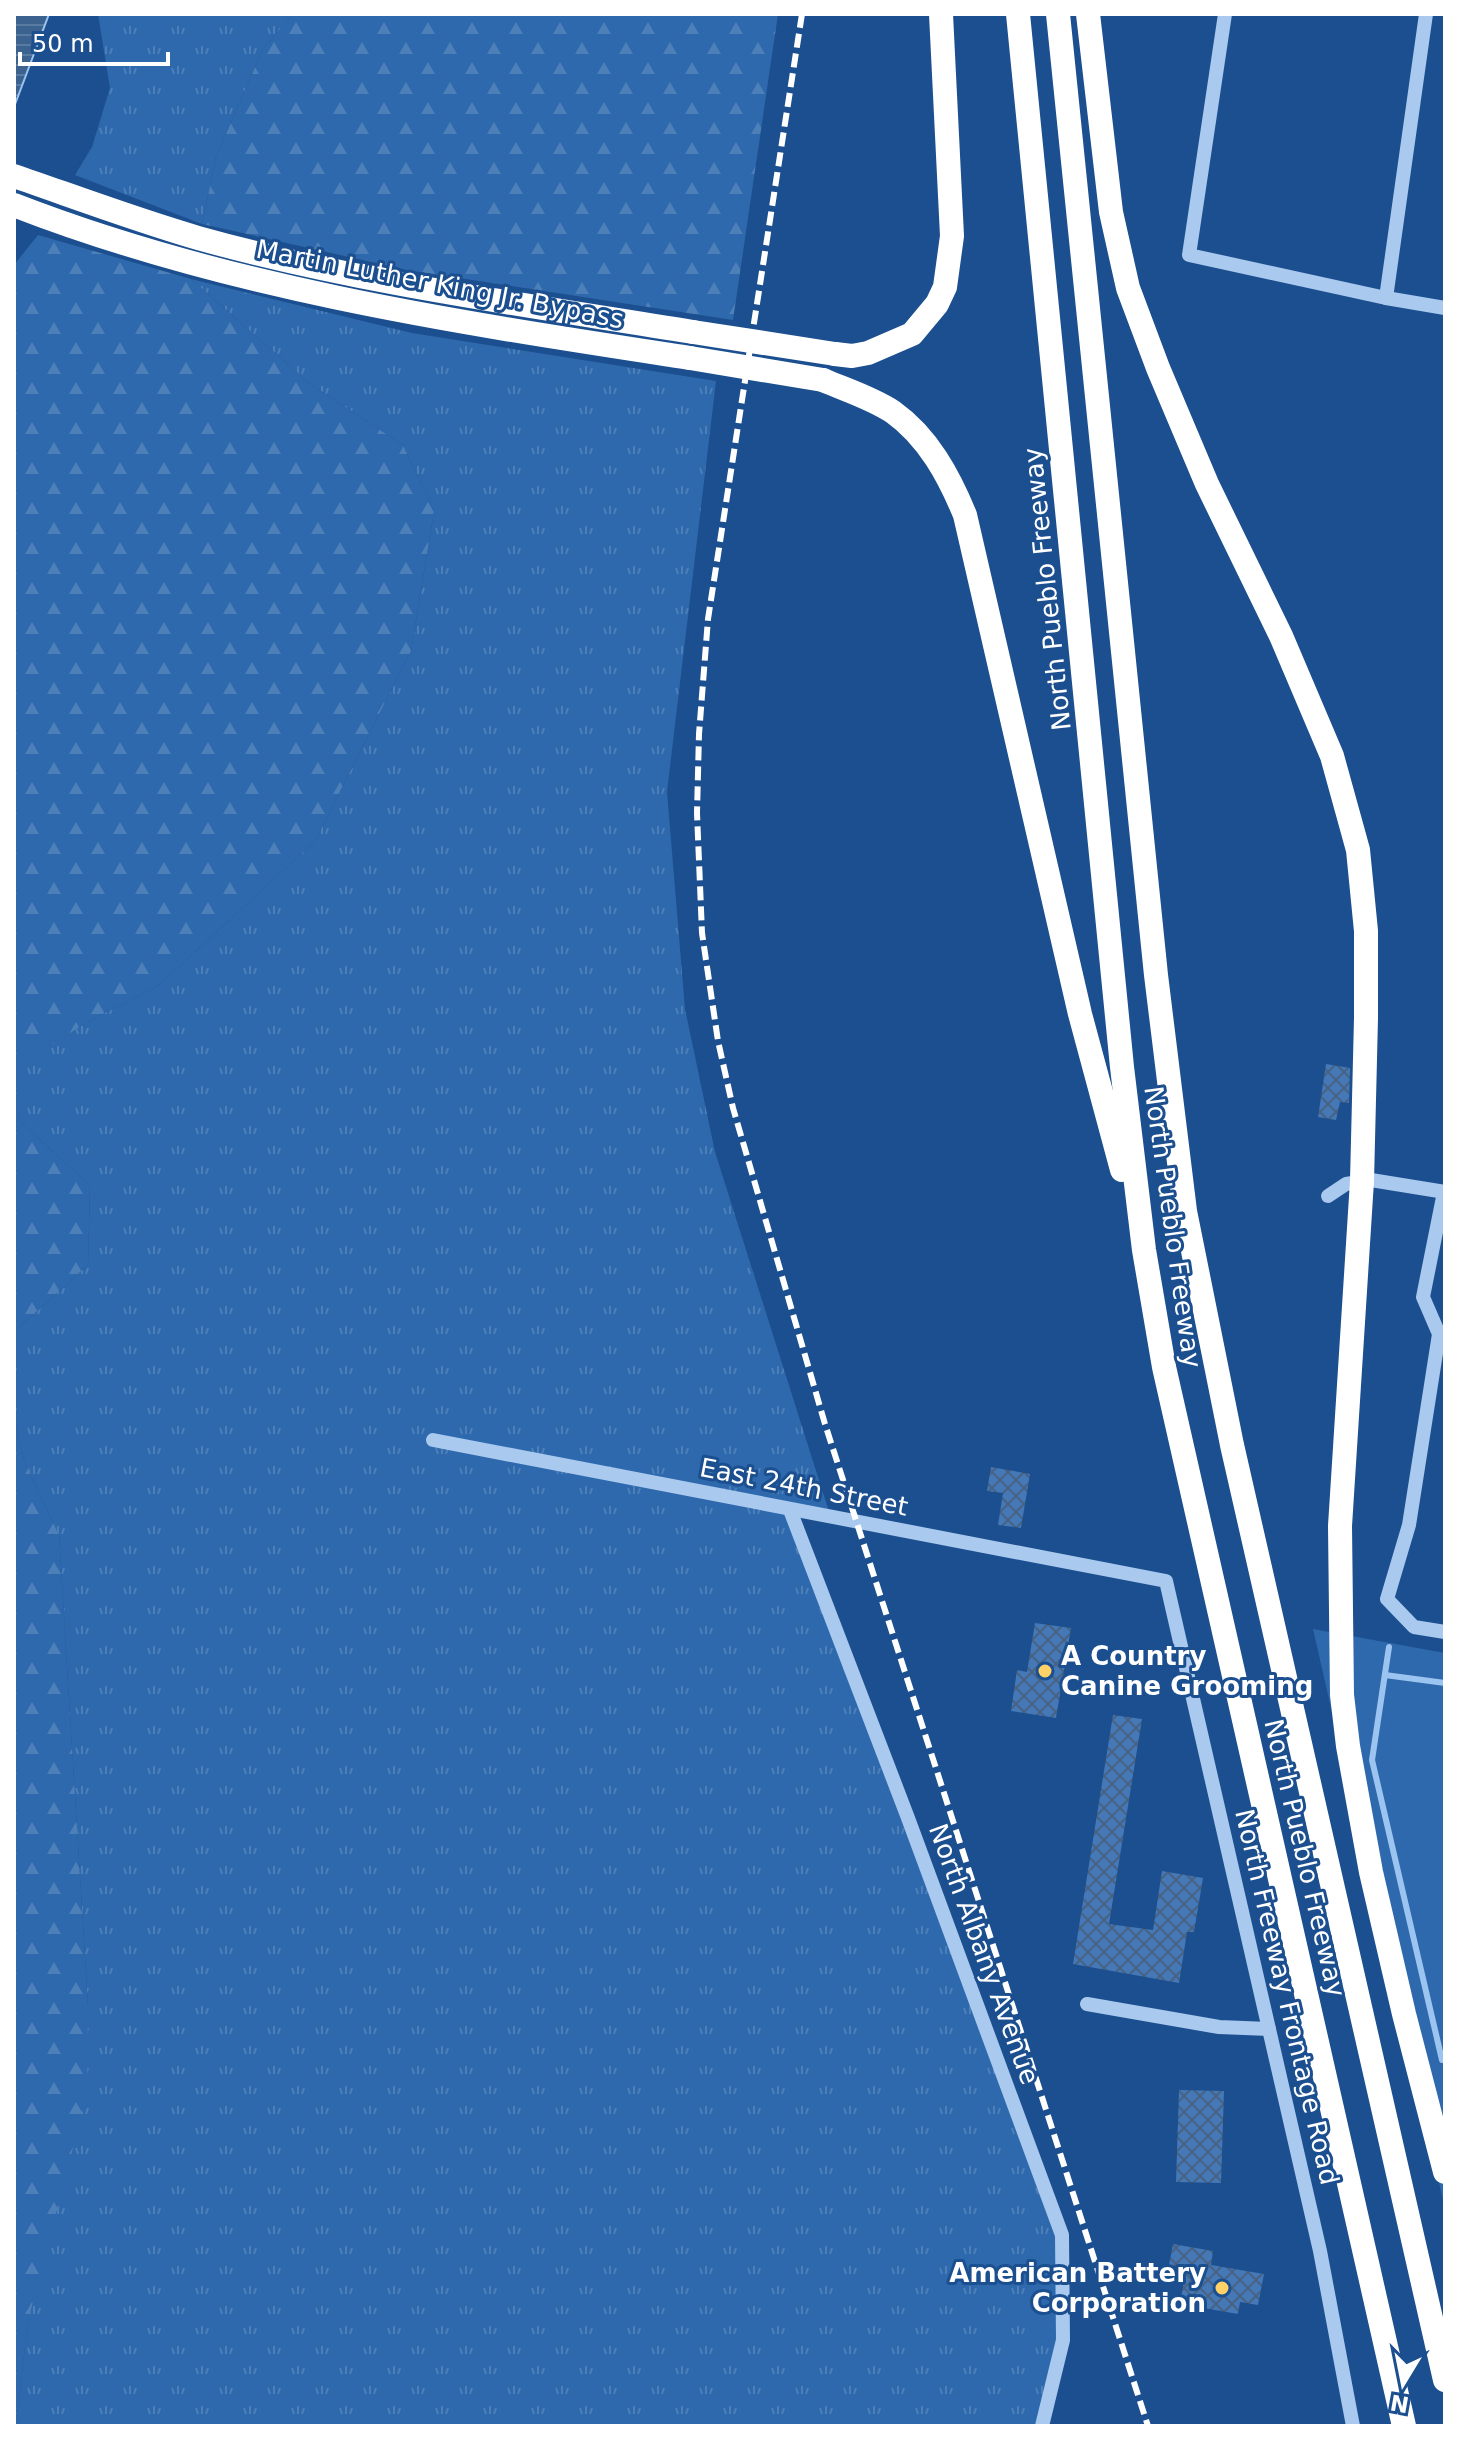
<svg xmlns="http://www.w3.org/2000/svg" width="1459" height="2440" font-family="'DejaVu Sans',sans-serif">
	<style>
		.grass { fill: url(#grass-tufts) }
		.forest { fill: url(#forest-firs) }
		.park { fill: #2e69ad }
		.water { fill: url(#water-rules); stroke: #9cc4f0; stroke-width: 2 }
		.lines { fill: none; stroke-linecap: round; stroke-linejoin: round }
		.stream { stroke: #9cc4f0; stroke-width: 6 }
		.building { fill: url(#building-cross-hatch) }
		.minor { stroke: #a9c9ee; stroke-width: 14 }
		.highway { stroke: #fff; stroke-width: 24 }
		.rail { stroke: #fff; stroke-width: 6; stroke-dasharray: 14 6; stroke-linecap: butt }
		.highway-bridge { stroke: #fff; stroke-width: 24 }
		.poi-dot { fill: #ffd166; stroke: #1b4f8f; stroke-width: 3 }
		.labels { text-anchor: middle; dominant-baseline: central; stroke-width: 6; stroke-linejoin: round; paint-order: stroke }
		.street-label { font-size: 26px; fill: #fff; stroke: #1b4f8f }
		.poi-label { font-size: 26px; font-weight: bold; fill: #fff; stroke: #1b4f8f; text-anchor: start }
	</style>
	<defs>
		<pattern id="grass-tufts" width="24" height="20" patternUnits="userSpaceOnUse" patternTransform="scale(2)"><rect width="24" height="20" fill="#2e69ad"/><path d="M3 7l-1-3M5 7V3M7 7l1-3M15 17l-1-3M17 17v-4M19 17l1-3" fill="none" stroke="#4d80b9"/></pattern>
		<pattern id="forest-firs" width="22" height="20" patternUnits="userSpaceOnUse" patternTransform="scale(2)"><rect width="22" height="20" fill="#2e69ad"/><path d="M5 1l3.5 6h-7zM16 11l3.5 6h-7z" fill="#4d80b9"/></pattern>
		<pattern id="water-rules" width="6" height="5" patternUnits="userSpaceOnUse" patternTransform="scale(2)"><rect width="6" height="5" fill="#3c6290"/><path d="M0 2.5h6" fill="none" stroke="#597aa1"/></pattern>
		<pattern id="building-cross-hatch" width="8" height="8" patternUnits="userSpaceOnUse" patternTransform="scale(2)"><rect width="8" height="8" fill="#4478b7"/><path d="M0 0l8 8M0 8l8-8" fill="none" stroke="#486282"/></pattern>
	</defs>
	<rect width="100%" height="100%" fill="#1b4f8f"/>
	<g class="grass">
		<path d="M98,14H293L263,49L216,157L202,224L75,175L92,147L110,88Z"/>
		<path d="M191,279L412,333L716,381L667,792L685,1009L715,1152L831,1518L791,1510L1062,2235L1063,2340L1042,2426H20L17,2418L28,2321L88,2006L59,1535L25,1463L14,1418V1332L88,1265L90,1186L20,1121L16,1067L89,1021L158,986L315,841L411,651L434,511L403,445L309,383Z"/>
	</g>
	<g class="forest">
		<path d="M293,14H778L733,320L407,270L202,224L216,157L263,49Z"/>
		<path d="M38,235L191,279L309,383L403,445L434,511L411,651L315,841L158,986L89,1021L17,1067L20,1121L90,1186L88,1265L14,1332V265Z"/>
		<path d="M14,1418L25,1463L59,1535L88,2006L87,2094L28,2321L17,2418L20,2426H14Z"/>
	</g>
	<path class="park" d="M1313,1629L1445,1653V2209Z"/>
	<path class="water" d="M14,14H49L14,107Z"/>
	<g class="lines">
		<g class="stream">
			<path d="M1389,1647L1372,1760L1442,2060"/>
			<path d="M1385,1675L1445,1683"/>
		</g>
	</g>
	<g class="building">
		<path d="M1326,1064L1350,1068L1349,1103L1340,1102L1336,1120L1318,1117Z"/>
		<path d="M991,1467L1030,1474L1021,1528L998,1525L1003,1493L987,1491Z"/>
		<path d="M1035,1623L1071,1628L1056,1718L1011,1711L1017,1670L1027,1672Z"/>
		<path d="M1113,1715L1142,1719L1109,1924L1153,1930L1162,1871L1203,1878L1194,1932H1187L1179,1983L1073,1964Z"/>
		<path d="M1179,2090L1224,2091L1221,2183L1176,2182Z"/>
		<path d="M1173,2244L1213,2251L1211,2265L1264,2274L1258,2305L1240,2302L1238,2314L1180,2304L1186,2268L1169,2265Z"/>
	</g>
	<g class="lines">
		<g class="minor">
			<path d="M1225,14L1189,255L1386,298L1445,308"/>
			<path d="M1386,298L1426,14"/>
			<path d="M1444,1192L1423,1297L1439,1334L1409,1525L1387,1599L1414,1627L1445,1632"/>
			<path d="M1328,1196L1346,1184L1371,1180L1445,1192"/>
			<path d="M433,1440L1166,1581L1320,2251L1353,2426"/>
			<path d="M790,1510L908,1818L1062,2235L1063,2340L1042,2426"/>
			<path d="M1087,2004L1219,2027L1269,2029"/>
		</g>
		<g class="highway">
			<path d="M1018,14L1122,1067L1144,1250L1164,1367L1404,2426"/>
			<path d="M1058,14L1156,975L1185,1211L1232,1445L1445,2380"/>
			<path d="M1088,14L1111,212L1128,288L1158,368L1207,484L1281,636L1332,756L1358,850L1366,931V1018L1362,1181L1340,1526L1342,1695L1348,1746L1371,1872L1404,2014L1445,2172"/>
			<path d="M14,176C75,197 136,220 198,238C359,283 528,305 693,332"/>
			<path d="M14,205C230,289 462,323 690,358"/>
			<path d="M835,354L852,356L868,353L912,334L937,304L945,287L952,236L941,14"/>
			<path d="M823,380C846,390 872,398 893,412C928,437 949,476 965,515L1080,1014L1122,1170"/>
		</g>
		<path class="rail" d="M802,14L708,619L699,734L697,813L702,933L718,1041L733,1108L825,1424L1148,2426"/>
		<g class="highway-bridge">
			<path d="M693,332L835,354"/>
			<path d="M690,358L823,380"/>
		</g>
	</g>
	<g class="poi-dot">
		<circle cx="1045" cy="1671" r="8"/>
		<circle cx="1222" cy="2288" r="8"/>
	</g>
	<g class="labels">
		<g class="street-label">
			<text transform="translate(440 284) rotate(11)">Martin Luther King Jr. Bypass</text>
			<text transform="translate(1047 589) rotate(-96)">North Pueblo Freeway</text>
			<text transform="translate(1173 1227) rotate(82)">North Pueblo Freeway</text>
			<text transform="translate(804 1487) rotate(11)">East 24th Street</text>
			<text transform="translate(1305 1858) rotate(77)">North Pueblo Freeway</text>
			<text transform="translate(984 1954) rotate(70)">North Albany Avenue</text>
			<text transform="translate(1287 1997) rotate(77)">North Freeway Frontage Road</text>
		</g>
		<g class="poi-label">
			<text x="1061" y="1656">A Country<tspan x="1061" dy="30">Canine Grooming</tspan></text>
			<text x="1206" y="2273" text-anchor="end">American Battery<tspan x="1206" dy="30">Corporation</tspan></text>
		</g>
	</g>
	<rect width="1459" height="2440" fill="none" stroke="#ffffff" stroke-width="32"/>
	<g transform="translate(1403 2384) rotate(190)" stroke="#1b4f8f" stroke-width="6" paint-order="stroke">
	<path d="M0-6L14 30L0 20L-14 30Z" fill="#ffffff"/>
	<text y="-12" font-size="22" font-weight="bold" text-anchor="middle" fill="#ffffff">N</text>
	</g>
	<path d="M20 52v12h148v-12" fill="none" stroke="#ffffff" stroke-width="4"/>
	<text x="32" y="52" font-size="24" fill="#ffffff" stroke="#1b4f8f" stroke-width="6" paint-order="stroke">50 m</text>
</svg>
